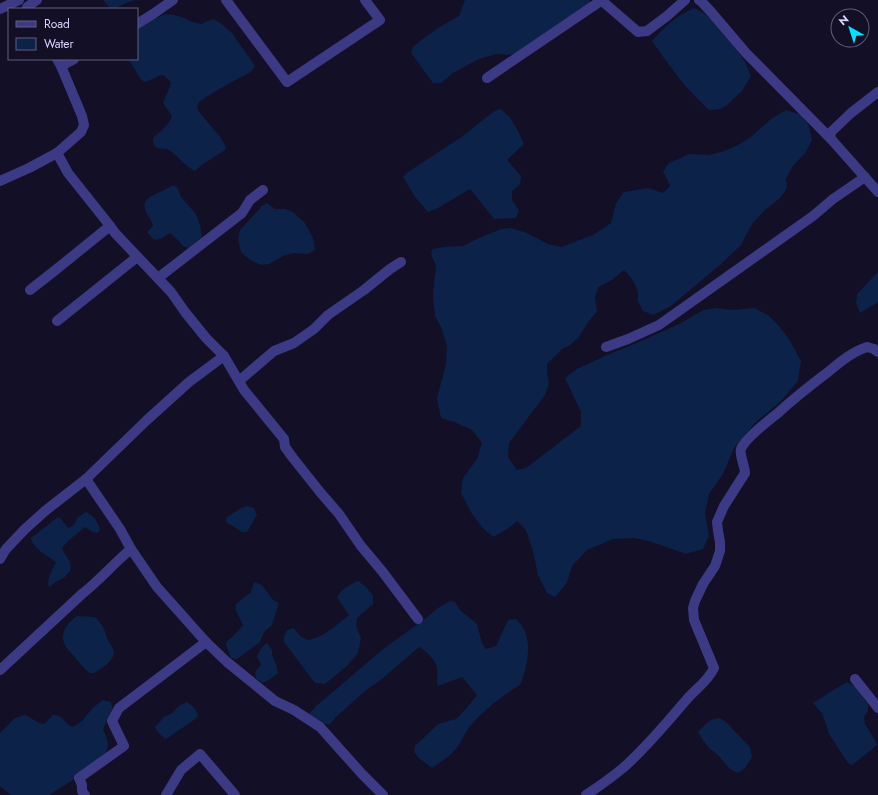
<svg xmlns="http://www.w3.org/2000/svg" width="878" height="795" font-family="Jost,sans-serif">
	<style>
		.water { fill: #0c2248 }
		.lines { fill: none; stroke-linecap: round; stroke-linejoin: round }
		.street { stroke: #3d3a85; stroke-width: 10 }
	</style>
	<rect width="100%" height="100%" fill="#130f26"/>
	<g class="water">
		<path d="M103,0H135C131,2 128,2 124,4C118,6 118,9 111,9Z"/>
		<path d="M465,0H589L594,5L526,49L510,55L497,54L479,59L453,73L441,83H433L411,53L413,47L420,41L438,28L459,16Z"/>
		<path d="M694,8L702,12L714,21L732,43L745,62L751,76L742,91L727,105L720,109L709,110C687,90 669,66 652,41C663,28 677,15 694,8Z"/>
		<path d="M165,14L174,15L185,18L192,22L201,24L213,19L219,22L233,34L238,42L251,60L255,66L252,71C244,76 199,99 198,104C196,108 199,111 200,113L221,138L226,147L225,150L203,164L195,171C184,166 176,153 167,149C162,148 158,150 155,146C152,143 153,140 154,137C161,131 169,125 172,116L163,103L169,89L171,82L163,75C156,76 151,81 144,82C136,75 134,64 127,59H137V30L156,18Z"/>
		<path d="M500,109L509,116L517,129L524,144L507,160L521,176L520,184L512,191V200L519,210L516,218L494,219L470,189L438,208L428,212L415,197L403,177L408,172L460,138L493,112Z"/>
		<path d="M786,110L801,115L809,126L812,140L806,152L792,167L786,179L787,188L780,198L764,211L752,224L741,245L720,265L671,306L653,315L643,311L638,301V292L633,280L624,270L612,280L598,287L595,298L597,311L587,324L578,338L569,346L562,349L547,364V372L549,384L545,395L509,443L508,457L517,470L526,468L581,426V412L565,378L577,369L605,356L639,342L681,323L703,310L716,308L734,310L754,308L768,315L778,325L789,339L801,361L798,381L781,401L756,422L734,448L723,474L709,494L705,513L709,536L703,549L686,554L652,542L635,538L613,539L587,550L572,566L567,583L555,597L547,593L538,575L534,555L526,530L517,521L509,528L493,537L483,528L472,514L461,493L463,478L477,459L482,443L472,430L454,422L441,418L437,398L446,364L447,346L441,327L435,316L433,298L434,283L436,268L435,263L432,257L431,252L433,249L443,247L463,246L477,239L501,229L511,228L527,233L548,244L561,247L593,235L611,223L616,203L624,192L648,188L663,193L670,186L663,171L669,163L690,154L709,155L724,151L738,145L752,136L771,119Z"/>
		<path d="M174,185L178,189L181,197L196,214L200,225L202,237L190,248L184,247L176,238L170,233L160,239L154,240L147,232L153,226C152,219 147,216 145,209C142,199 152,196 160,192C165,190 169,187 174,185Z"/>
		<path d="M267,203L275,209H285L293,212L305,223L313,238L315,250L308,254L294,253L283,256L269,264L261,265L250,260L241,252L238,240L240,230L262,206Z"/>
		<path d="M878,272V302L860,313L856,303L857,294Z"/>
		<path d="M247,506L254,508L257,515L247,532H242L226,522V518L241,508Z"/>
		<path d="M86,512C95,517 97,520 100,530L97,533L91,531L85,527L68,541L62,548L65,554L70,562L71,570L64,578L57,581L49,587C46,579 53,569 56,562C48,556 33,549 31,538L58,517L61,519L68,528L74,525L78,517Z"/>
		<path d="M358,581L366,587L373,596V604L357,618L356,626L361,638L358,653L348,665L325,684L315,683L284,642V636L287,630L294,628L300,636L308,640C312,639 316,638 320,636C329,632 340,622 349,615L337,597C342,589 350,584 358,581Z"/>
		<path d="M254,582L262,585L273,600L279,603L272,625L264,632L260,642L237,659L231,658L227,648L226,643C231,637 238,632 243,625L236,611V604L251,592Z"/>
		<path d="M450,601L455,602L460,610L477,624L482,643L486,649L496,646L508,620L516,619C518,622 521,624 522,626C533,642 527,669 520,685C504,694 483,711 471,725C465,732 462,741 456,749C450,756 440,763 432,768L419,758L414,752L415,746L438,724L456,719L465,710L477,695L462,677L438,686C436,679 438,676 437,669C437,661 426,651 419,647L382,679L365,691L337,716L329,725L323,723L309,714L316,706L334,691L383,649L426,618L438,608Z"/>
		<path d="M77,616L95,617C103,625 104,628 107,638C109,643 113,647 114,652C115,659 102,669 96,672C94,673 92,673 90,673C83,668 78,661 73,655C70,652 66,648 65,645C59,633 68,622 77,616Z"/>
		<path d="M267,643L272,650V655L276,664L278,673L269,680L262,683L256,678L255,672L261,665L257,656L262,647Z"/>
		<path d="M847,682L856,687L868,705V711L864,717L865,724L873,737L877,744L871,750L852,765L848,763L829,734L822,713L813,703L835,689Z"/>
		<path d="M103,700L111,702L113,710L106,722L103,730C108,740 111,747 103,756L70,782L49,795H11L0,786V733L15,718L25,715C32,718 37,723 44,724L53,715C64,715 64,723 72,727C82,723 84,718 91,710C94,706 99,703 103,700Z"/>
		<path d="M187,702C193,706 196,709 198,716C191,723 187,725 179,730C174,733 171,737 165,739L156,730L155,727L164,717L172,713L179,706Z"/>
		<path d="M720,718L726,722L744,741L750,747L752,757L745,768L738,773L730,769L718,755L709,748L703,740L698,732C706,724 708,719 720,718Z"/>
	</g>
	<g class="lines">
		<g class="street">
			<path d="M226,0L287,82L380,20L365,0"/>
			<path d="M601,0L638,32L647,31L667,16L685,0"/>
			<path d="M699,0L701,1L712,13L746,53L831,139L878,192"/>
			<path d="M27,7L37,0"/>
			<path d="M0,9L19,0"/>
			<path d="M137,24L153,14L173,0"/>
			<path d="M61,66L74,59"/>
			<path d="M487,78L602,0"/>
			<path d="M831,139L830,133L851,113L878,92"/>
			<path d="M57,153L68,173L103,217L110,226L115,233L171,292L185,312L206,338L224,356L244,390L284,439L285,447L293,458L320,492L339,514L361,546L382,571L418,619"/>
			<path d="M0,181L29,168L57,153L81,132L84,125L82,116L61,66L57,59"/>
			<path d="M158,278L242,213L250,200L263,190"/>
			<path d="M30,290L53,272L110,226"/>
			<path d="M57,321L137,257"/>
			<path d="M606,347L628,339L659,325L813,216L833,199L865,177"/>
			<path d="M239,381L274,351L294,343L314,329L328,315L364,290L390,269L401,262"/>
			<path d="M86,479L120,529L131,549L157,587L206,642L227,662L275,701L294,710L320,727L362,774L383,795"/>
			<path d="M0,559L6,549L25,529L45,511L86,479L147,420L189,382L224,356"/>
			<path d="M0,670L82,594C100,580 114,563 131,549"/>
			<path d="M855,679L878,708"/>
			<path d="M85,795L82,791V785L79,778L124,746L112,721L119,708L206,642"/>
			<path d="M166,795L181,770L200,754L235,795"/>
			<path d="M586,795C598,787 611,778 623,768C647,747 667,722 688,698C697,688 708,681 714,668L694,620L693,608L695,601L703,584L715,566L720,551V542L718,531L717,522L724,506L745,473C745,466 739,455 741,449C745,439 769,420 778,413C794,398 811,385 828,372C840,362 852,352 867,347L874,349L878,352"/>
		</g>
	</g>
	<rect x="8" y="8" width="130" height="52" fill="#130f26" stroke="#625e7d"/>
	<rect x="16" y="21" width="20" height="6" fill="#3d3a85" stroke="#625e7d"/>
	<text x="44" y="28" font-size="12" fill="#d9d4ff">Road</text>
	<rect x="16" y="38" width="20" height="12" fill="#0c2248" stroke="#625e7d"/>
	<text x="44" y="48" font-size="12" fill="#d9d4ff">Water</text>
	<g transform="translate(850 28) rotate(321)"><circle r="19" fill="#130f26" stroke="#625e7d"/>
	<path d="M0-3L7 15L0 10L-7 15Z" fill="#00e5ff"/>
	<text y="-6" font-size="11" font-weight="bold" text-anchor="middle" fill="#d9d4ff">N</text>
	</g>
</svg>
